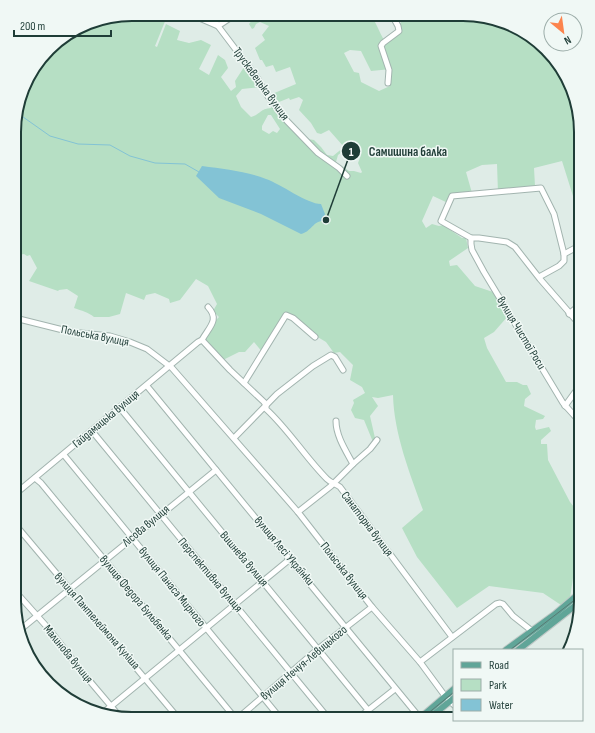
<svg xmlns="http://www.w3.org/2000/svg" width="595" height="733" font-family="'Sofia Sans Condensed',sans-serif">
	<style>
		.green { fill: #b6dfc4; fill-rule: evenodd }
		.water { fill: #83c3d5 }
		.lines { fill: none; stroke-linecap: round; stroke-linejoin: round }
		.stream { stroke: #83c3d5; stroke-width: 1 }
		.minor-casing { stroke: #a2b4af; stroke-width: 7 }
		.major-casing { stroke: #c0c9c7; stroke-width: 8 }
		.minor { stroke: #fff; stroke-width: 5 }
		.major { stroke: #60a598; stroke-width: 6 }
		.tram { stroke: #597973; stroke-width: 1 }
		.labels { text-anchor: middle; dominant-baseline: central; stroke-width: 3; stroke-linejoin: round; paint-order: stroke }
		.street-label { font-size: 12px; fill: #1f3d37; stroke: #f0f8f5 }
		.rim { fill: none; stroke: #1f3d37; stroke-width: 2 }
		.leader { fill: none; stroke: #1f3d37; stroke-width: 1.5 }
		.callout-dot { fill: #1f3d37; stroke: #f0f8f5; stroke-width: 1.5 }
		.mark-label { font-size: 12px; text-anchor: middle; font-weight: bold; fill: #fff }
		.callout-label { font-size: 13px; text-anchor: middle; font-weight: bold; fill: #1f3d37; stroke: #f0f8f5; stroke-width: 3; stroke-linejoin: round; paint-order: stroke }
	</style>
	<rect width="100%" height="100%" fill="#dfece7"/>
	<path class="green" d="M132,14H140L155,19L158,14H168L155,46L157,47L166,24L180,31L177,40L189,43L201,40L211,45L199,69L209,75L218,55L225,60L228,68L221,77L231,91L236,87L235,81L246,64L261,87L242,89L236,96L241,107L251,117C260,115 259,109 271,108L272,104L302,138L314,140L321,147L327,155L333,156L344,147L329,130L321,134L317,133L311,123L299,110L303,100L299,97L290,100L289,98L279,102L272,94L296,84L290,67L276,72L273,65L266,67L262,60H260L255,48L265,40L262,35L269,26L260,22L256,24L254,28L252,29L249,24L253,19L247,18L246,14L369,15C376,20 379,32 384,40L398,30L399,25L406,15H479L529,34L565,73L581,131V210L578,212L562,161L534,168L535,186L498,193L497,164L482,165L466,172L472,193L452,196L448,203L433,196L422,221L426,228L432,224L439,226L443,225L462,238H466L468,248L449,261L450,266L457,265L475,286L493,292L508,316L494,332L484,338L487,348L506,382H517L523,385H527L531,394L525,399L524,406L545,416L543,419L536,420L535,427L536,430L549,427L551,431L541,440V444H547L548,460L570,502L581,516V574L577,575L573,578L570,598L561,605L543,593L489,586L457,608L417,557L402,528L423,510C410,474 394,434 393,395L378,398L372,397L378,406L370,416L375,438L373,442L364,420L355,418L351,410L354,403L353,400L365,393L362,387L350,380L353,365L340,352L334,353L326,342L316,336L289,313L286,314L263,353L254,342L245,352H239L223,360L204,340L212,324L219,317L213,311L217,304L208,286L196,279L180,300L170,303L169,299L155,293L146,295L144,300L126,293L120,314L109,317H94C88,312 82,311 74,308L78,296L67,289L59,290L58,291L29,281L37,268L30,255L27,256L24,254L19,255L15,253V116L30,73L54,43L94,20ZM350,50L361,51L371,71L391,69L390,86L379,91L361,82L359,73L354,72L344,53ZM268,115H271L280,129L277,133L273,131L269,134L262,130V126ZM346,149L349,153L361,155L358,163L362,172L361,173L354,171H349L336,162L338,155Z"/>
	<path class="water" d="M202,166C224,169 245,171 266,179C281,184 307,204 321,204L325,214L323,221C313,221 311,232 301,234L261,214L219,198L196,176Z"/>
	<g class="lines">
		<path class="stream" d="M16,112L50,136L78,144L110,145L130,156L155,163L185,164L199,172"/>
		<g class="minor-casing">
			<g id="minor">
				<path d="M190,14L218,26L258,79L267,95L287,121L318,153L339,168L347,176"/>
				<path d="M211,14L218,26L236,14"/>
				<path d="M388,83L389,70L381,46L383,43L399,31L398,26L392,15"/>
				<path d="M471,238V244L472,250L484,272L563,403L581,423"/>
				<path d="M564,254L581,245"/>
				<path d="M539,277L559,266L564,261V254L554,214L541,188L452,196L441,221L471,238H479L507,242L515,247L540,279L581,326"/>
				<path d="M569,314L581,304"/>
				<path d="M15,318L71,332L110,336L130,342L147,349L172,368L298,512L372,607L420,662L445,696L454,705"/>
				<path d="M202,340C209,327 220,320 208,307"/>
				<path d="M244,383L286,315L293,318L315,337"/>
				<path d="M147,386L420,718"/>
				<path d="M565,406L581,384"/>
				<path d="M120,408L368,710"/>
				<path d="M92,431L329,719"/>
				<path d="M234,438L277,394L313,366L331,355L335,357L343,370"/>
				<path d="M64,455L281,719"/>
				<path d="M353,464L370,449L377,440"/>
				<path d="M35,478L41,483L236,719"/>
				<path d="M14,495L198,342L202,340L230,370L264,402L266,405V409C289,430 305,457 327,479C331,483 336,484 340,487L452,637"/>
				<path d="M298,512L331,486L353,464C346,451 336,436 336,421"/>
				<path d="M14,523L179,719"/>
				<path d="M14,590L48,628L83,673L121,718"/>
				<path d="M21,629L216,470"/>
				<path d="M420,662L496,604L500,603L503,604L513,616L532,631"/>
				<path d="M104,712L290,559"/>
				<path d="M237,719L318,649L372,607"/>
				<path d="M357,719L395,689"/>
			</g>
		</g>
		<g class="major-casing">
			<g id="major">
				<path d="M506,650L554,615L581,592"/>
				<path d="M518,650L581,601"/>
				<path d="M419,719L454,689"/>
				<path d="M428,719L454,698"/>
			</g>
		</g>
		<use href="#minor" class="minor"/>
		<use href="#major" class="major"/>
		<g class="tram">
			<path d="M510,650L581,595"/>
			<path d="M421,719L454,692"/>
		</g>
	</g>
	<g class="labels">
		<g class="street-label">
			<text transform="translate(261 84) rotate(54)">Трускавецька вулиця</text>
			<text transform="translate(521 333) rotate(59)">вулиця Чистої Роси</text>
			<text transform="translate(95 336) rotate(11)">Польська вулиця</text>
			<text transform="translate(106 419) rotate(-40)">Гайдамацька вулиця</text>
			<text transform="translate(367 524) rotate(53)">Санаторна вулиця</text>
			<text transform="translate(146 526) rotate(-40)">Лісова вулиця</text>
			<text transform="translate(284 551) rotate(50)">вулиця Лесі Українки</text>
			<text transform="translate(244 559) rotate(50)">Вишнева вулиця</text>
			<text transform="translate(344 571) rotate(52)">Польська вулиця</text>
			<text transform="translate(210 575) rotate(50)">Перспективна вулиця</text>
			<text transform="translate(172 587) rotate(51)">вулиця Панаса Мирного</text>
			<text transform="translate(136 598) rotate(50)">вулиця Федора Бульбенка</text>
			<text transform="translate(97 621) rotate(49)">вулиця Пантелеймона Куліша</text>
			<text transform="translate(68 654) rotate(51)">Малинова вулиця</text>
			<text transform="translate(304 663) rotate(-40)">вулиця Нечуя-Левицького</text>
		</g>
	</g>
	<path d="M0 0H595V733H0ZM132 21H463A111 111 0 0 1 574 132V601A111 111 0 0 1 463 712H132A111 111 0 0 1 21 601V132A111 111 0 0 1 132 21Z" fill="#f0f8f5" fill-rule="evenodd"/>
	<path class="rim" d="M132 21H463A111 111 0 0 1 574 132V601A111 111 0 0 1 463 712H132A111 111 0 0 1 21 601V132A111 111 0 0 1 132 21Z"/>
	<path class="leader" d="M326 220L351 151"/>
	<g class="callout-dot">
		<circle cx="326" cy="220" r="4"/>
		<circle cx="351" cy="151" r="10"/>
	</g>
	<g class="mark-label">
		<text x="351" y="156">1</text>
	</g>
	<g class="callout-label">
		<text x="408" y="156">Самишина балка</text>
	</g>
	<rect x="453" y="649" width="130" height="72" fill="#f0f8f5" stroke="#9cada9"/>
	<rect x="461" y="662" width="20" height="6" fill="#60a598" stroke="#9cada9"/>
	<text x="489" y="669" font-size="12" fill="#1f3d37">Road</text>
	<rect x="461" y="679" width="20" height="12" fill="#b6dfc4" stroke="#9cada9"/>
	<text x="489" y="689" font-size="12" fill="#1f3d37">Park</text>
	<rect x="461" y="699" width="20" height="12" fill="#83c3d5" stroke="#9cada9"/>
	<text x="489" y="709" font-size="12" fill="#1f3d37">Water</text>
	<g transform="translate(563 32) rotate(151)"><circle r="19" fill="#f0f8f5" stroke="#9cada9"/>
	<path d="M0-3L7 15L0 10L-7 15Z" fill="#fc844d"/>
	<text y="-6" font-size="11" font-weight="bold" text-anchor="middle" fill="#1f3d37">N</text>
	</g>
	<path d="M14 30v6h97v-6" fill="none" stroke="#1f3d37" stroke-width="2"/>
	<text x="20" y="30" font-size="12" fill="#1f3d37" stroke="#f0f8f5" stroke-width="3" paint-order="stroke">200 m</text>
</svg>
